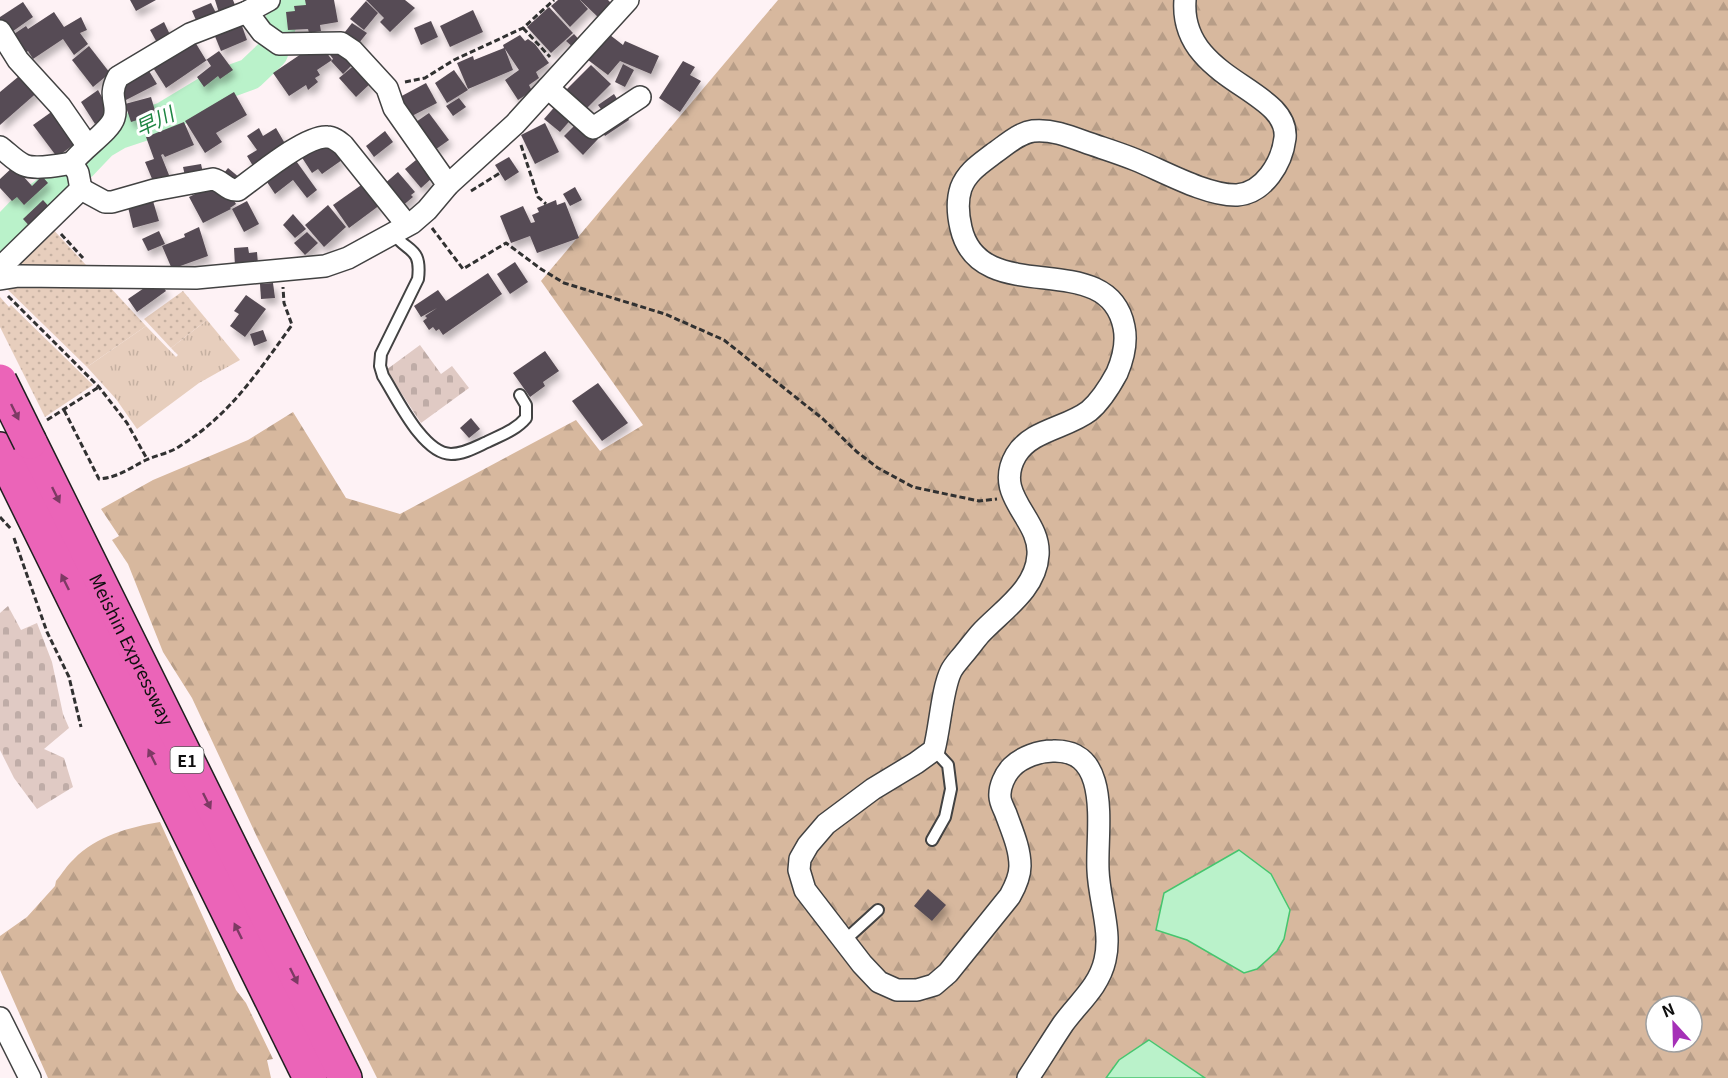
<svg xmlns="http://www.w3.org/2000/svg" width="1728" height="1078" font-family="Georgia,'Noto Sans JP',serif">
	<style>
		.grass { fill: url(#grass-tufts) }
		.forest { fill: url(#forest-firs); fill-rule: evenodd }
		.cemetery { fill: url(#cemetery-stones) }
		.park { fill: url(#park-dots) }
		.water { fill: #baf2ca; stroke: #46c56e; stroke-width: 1.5 }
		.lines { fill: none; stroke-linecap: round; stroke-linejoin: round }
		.river { stroke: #baf2ca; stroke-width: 32 }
		.building { fill: #574c54; filter: url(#shadow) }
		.lane-casing { stroke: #424242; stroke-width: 14 }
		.street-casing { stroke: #424242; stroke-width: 24 }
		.highway-casing { stroke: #202020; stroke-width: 36 }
		.path { stroke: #313131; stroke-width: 3; stroke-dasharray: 6 3; stroke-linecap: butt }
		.lane { stroke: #fff; stroke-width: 10 }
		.street { stroke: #fff; stroke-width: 21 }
		.highway { stroke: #eb64b8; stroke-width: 33 }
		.highway-bridge-casing { stroke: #202020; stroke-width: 36; stroke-linecap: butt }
		.highway-bridge { stroke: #eb64b8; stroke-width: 33 }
		.oneway { fill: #7d3a64 }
		.labels { text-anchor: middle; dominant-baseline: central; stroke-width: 6; stroke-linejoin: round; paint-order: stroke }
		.shield { fill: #fff; stroke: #575757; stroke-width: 1.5 }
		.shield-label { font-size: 16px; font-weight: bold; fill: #0f0f0f }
		.street-label { font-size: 18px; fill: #0f0f0f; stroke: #fff }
		.water-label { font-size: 20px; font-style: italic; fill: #1e8542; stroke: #fff }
	</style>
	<defs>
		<pattern id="grass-tufts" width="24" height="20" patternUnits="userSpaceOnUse" patternTransform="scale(1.5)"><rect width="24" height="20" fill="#e7cebd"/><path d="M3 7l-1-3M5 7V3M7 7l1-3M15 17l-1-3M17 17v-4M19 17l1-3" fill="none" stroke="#c5b0a1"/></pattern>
		<pattern id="forest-firs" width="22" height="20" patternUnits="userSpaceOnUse" patternTransform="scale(1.5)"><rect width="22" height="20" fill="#d7b89e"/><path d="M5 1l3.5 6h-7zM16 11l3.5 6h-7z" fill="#b79d87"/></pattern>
		<pattern id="cemetery-stones" width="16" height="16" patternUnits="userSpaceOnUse" patternTransform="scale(1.5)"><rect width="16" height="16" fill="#e0cac4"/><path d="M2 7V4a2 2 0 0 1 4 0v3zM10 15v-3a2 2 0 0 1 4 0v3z" fill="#bfaca7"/></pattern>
		<pattern id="park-dots" width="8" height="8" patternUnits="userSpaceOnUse" patternTransform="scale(1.5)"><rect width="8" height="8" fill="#e7cebd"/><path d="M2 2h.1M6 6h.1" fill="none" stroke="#c5b0a1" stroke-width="1.8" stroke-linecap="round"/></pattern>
		<filter id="shadow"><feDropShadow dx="3.5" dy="6" stdDeviation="3" flood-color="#0004"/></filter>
	</defs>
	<rect width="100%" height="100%" fill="#fef2f5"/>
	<path class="grass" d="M207,320L240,360L199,383L137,429L116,399L87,367L146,326L176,357L178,355L171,348Z"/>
	<g class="forest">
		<path d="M778,0H1728V1078H1205L1149,1040L1119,1060L1106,1078H377L257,837L192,698L163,652L128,564L112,540L119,536L101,509L153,480L248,440L293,412L346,498L400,514L576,420L600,451L643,425L541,281ZM1187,940L1257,969L1245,973ZM1656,1006H1692V1042H1656Z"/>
		<path d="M160,822L236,990L246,1003L273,1059L267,1060L271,1078H48L0,970V936L27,917L55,886L56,881C62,874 67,865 74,859C96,836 130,827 160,822Z"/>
	</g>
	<g class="cemetery">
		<path d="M420,345L441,374L452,366L469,388L421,423L386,370Z"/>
		<path d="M8,606L21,630L37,623L52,662L63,714L69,728L44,749L64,758L73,787L37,809L14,778L0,750V613Z"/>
	</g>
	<g class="park">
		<path d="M50,226L86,265L84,269L18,268L10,264Z"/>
		<path d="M108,285L146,326L87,367L4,286Z"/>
		<path d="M183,291L207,320L171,348L144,319Z"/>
		<path d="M0,297L9,307L11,305L93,385L45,417L0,327Z"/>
	</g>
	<g class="water">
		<path d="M1239,850L1271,874L1290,910L1284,939L1277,951L1257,969L1244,973L1187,940L1156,930L1164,893Z"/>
		<path d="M1149,1040L1205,1078H1106L1119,1060Z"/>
	</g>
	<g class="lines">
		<path class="river" d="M0,235L25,209L81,165L102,143L119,133L164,118L217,86L250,74L272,53L283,15L292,0"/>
	</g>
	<g class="building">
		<path d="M130,0H156L136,11Z"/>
		<path d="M215,0H233L237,10L220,16Z"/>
		<path d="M305,0H334L338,22L320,25L321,31L309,33L308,29L288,30L286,12L295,11L294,6L306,5Z"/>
		<path d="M366,0H405L415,8L390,32L380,22L384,18Z"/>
		<path d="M558,0H580L588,9L570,27L551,6Z"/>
		<path d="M580,0H608L614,6L600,19Z"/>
		<path d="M366,1L378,13L364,30L350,19Z"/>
		<path d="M23,2L33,17L9,34L0,21V17Z"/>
		<path d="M211,3L219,19L199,27L192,11Z"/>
		<path d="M549,7L573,33L551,53L527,27Z"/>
		<path d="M473,10L483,32L450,47L440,26Z"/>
		<path d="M54,12L64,27L81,17L87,30L80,33L88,44L74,55L63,39L33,59L28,51L21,56L8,38L26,26L28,29Z"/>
		<path d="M431,21L438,37L421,45L414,28Z"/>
		<path d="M164,22L173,41L160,48L150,30Z"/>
		<path d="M241,23L247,40L221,51L214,34Z"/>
		<path d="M352,23L367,33L355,48L341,37Z"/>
		<path d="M574,34L583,44L576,50L566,41Z"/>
		<path d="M520,35L525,41L528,39L535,44L549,63L536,72L539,78L529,85L532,91L518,100L505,80L519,70L505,49L513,70L468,89L457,63L473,56L474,60L504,48L503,45Z"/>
		<path d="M610,35L623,45L625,41L659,56L651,74L620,61L608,75L588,60Z"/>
		<path d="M192,37L206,60L219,51L233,70L220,79L218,76L204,87L197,77L211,66L207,60L166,88L150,63Z"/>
		<path d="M321,45L332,60L317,70L320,75L315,78L318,82L308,90L306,85L289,96L273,73L304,52L306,55Z"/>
		<path d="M89,46L110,73L93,87L72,60Z"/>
		<path d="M340,46L355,62L343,74L331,61L333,59L330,55Z"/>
		<path d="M683,61L695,67L690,75L701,81L680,112L659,98Z"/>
		<path d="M357,63L371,83L356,97L339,78Z"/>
		<path d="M623,64L634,70L625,87L615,82Z"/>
		<path d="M591,65L611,84L582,113L562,94Z"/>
		<path d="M146,66L157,84L126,100L119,90L127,84L124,79Z"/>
		<path d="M454,70L468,90L447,103L435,83Z"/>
		<path d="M24,72L40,90L0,125V92Z"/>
		<path d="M426,83L437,103L408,118L398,98Z"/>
		<path d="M98,90L111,113L95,124L81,102Z"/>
		<path d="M234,92L247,115L216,133L222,142L205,153L185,121Z"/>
		<path d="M614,94L621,105L606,116L598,105Z"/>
		<path d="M151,97L156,114L131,122L125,104Z"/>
		<path d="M459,98L466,107L453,116L446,106Z"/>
		<path d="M558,103L574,116L560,132L544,119Z"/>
		<path d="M57,108L80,140L57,157L33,125Z"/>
		<path d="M624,111L629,120L605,136L599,127Z"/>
		<path d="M429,113L449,140L432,152L413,124Z"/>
		<path d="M579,121L598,139L583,155L564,136Z"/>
		<path d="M184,122L194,145L165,157L163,154L161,155L171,180L155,186L145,162L154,159L146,137Z"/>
		<path d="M545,123L559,152L535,164L521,135Z"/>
		<path d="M259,128L263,136L276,128L287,147L256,171L247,156L257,150L247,136Z"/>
		<path d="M385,131L393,142L374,157L366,146Z"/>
		<path d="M329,142L342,160L322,174L318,169L312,173L299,153L309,146L313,152Z"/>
		<path d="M509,157L519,172L505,181L495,165Z"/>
		<path d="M294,158L317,190L307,198L293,180L275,194L265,179Z"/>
		<path d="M416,160L431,179L421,188L405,169Z"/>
		<path d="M201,164L204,177L186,180L183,167Z"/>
		<path d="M14,166L32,186L42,176L48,183L24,205L17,197L12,201L0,188V179Z"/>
		<path d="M228,168L240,178L233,187L221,177Z"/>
		<path d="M398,172L415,192L411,195L413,197L401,207L383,185Z"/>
		<path d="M367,181L380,205L349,228L333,205Z"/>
		<path d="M213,185L232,197L236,204L230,208L231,209L203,223L189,197Z"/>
		<path d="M575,187L582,200L570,206L563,194Z"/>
		<path d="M43,200L53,211L32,229L23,219Z"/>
		<path d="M556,200L557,205L565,202L579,238L537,253L530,236L511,243L500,216L523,206L531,223L535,222L532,215L539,212L537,208Z"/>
		<path d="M153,201L159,221L133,228L128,207Z"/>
		<path d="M247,201L259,224L244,232L232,209Z"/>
		<path d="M328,205L346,227L324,247L305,225Z"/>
		<path d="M293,214L306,229L295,238L283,225Z"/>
		<path d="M199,227L208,256L172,269L162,246L185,237L184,234Z"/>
		<path d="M159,231L165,244L148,251L142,239Z"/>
		<path d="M307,232L318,243L305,255L294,243Z"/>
		<path d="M248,247L249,253L257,252L258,264L235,266L234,248Z"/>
		<path d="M515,262L528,282L510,294L497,274Z"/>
		<path d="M488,273L502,294L443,335L439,329L436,331L433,327L429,330L423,321L427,318L425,316L437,308L421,317L414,306L438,290L446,301Z"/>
		<path d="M273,283L275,298L261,299L260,284Z"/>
		<path d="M150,284L154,289L161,284L166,291L137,312L128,299Z"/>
		<path d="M246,295L266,309L245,337L230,326L239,314L234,311Z"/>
		<path d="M263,330L267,341L254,346L250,334Z"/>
		<path d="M545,351L559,371L543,382L545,386L530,397L513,373Z"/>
		<path d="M598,383L628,423L602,441L572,401Z"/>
		<path d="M471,418L480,429L469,438L460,428Z"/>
		<path d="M928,889L946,905L932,921L914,906Z"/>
	</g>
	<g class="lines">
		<g class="lane-casing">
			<g id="lane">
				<path d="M393,233C407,253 422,246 418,279L381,354L380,366L383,376C397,398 423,454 451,454C464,454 476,447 487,442C501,435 516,430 526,418V405L520,395"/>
				<path d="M932,840L945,817L951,789L948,765L934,750"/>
				<path d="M844,941L878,910"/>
			</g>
		</g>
		<g class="street-casing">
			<g id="street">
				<path d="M247,12L262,32L279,44L341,43L353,51L387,88L394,108L448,185"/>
				<path d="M0,31L18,60L60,106L87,145"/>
				<path d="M548,88L593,128L640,97"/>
				<path d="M0,147C7,152 15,161 24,165C35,170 60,165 72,163"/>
				<path d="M81,189L105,202H112L154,190L213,179C223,181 227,191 238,190C256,177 306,135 327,137C333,137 338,141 343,145L407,225"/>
				<path d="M0,268L81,189L78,173L72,163C83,148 110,131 114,118C119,103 107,98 118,77L190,34L247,12L269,0"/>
				<path d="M0,279L19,276L196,278L325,266L348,258L412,223L427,210L448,185L515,124L628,0"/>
				<path d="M0,1018L30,1078"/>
				<path d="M1028,1078C1040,1060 1051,1042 1063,1024C1078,1003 1099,987 1105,960C1112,931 1099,900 1098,870C1096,831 1113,749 1053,751C1039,751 1022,757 1012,767C1005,774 999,787 1000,797C1000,802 1004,809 1006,814C1012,831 1020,848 1020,866C1020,877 1015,887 1010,896L948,973L934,985L917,990H897L879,982L862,964L805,890L799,870L800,859L808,845L826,824L873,789L916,763L934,750C940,728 942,689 951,671C954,665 959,660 963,655C969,648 974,641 980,634C1001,611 1036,590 1038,555C1041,518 992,496 1016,455C1031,430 1067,428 1089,411C1101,401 1110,386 1117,373C1123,359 1127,342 1124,327C1108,245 980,311 961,228C958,215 957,200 961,188C967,172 980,164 993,154C1005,146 1018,133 1033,131C1051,129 1069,136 1085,142C1102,148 1119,153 1136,160C1163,171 1207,196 1237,195C1264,193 1282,163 1285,138C1290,88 1179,81 1185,0"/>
			</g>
		</g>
		<g class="highway-casing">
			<g id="highway">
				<path id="s1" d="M30,442L345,1078"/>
				<path d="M0,449L310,1078"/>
			</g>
		</g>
		<g class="path">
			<path d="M523,28L550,57"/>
			<path d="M405,82L425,78L454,60L523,28L554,0"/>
			<path d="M521,145L538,197L546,204"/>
			<path d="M471,191L500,173"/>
			<path d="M432,228L463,269L506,243L541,269L564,283L665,314L724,340L823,419L857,452L878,468L913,487L979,501L997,499"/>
			<path d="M61,234L83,258"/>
			<path d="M8,296L99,387L127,423L147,459"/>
			<path d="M64,410L99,479C119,477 128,469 146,460C157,455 170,453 180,446C231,414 257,373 292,325L284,303L283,287"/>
			<path d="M47,420L99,387"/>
			<path d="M0,517L11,529"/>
			<path d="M14,538L47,632L69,677L81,727"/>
		</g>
		<use href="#lane" class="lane"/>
		<use href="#street" class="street"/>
		<use href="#highway" class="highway"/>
		<g class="highway-bridge-casing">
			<path id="highway-bridge" d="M0,381L30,442"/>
		</g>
		<use href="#highway-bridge" class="highway-bridge"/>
	</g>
	<defs><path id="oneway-solid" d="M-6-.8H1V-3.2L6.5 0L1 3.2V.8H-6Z" transform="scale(1.5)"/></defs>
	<g class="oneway">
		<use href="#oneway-solid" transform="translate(15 412) rotate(64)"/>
		<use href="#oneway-solid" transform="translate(56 495) rotate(64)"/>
		<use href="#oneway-solid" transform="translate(65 582) rotate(-116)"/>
		<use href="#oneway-solid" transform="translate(152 757) rotate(-116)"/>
		<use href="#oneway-solid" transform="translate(207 801) rotate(64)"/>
		<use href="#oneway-solid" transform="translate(238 931) rotate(-116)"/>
		<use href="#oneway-solid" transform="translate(294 976) rotate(64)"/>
	</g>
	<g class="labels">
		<rect class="shield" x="170.5" y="747" width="33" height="26" rx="4.5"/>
		<g class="shield-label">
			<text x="187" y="760">E1</text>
		</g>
		<g class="street-label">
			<text stroke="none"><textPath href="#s1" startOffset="231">Meishin Expressway</textPath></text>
		</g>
		<g class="water-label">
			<text transform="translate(154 120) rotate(-25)">早川</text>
		</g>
	</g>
	<g transform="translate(1674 1024) rotate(338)"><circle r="28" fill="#ffffff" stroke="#9f9f9f" stroke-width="1.5"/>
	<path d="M0-4.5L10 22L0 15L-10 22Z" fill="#a530b7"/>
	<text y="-9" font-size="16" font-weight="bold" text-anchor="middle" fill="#0f0f0f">N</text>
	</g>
</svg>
